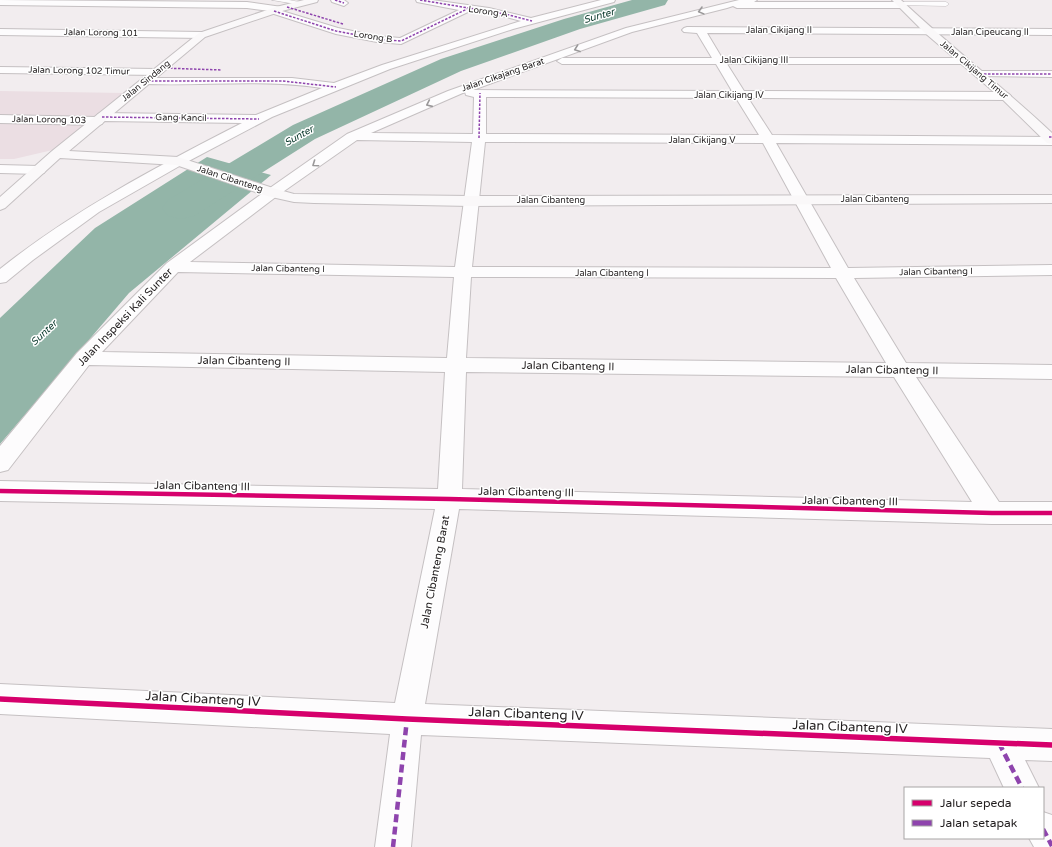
<svg xmlns="http://www.w3.org/2000/svg" width="1052" height="847" font-family="'Varela Round',sans-serif">
	<style>
		.built { fill: #ebdee3 }
		.water { fill: #93b5a8 }
		.lines { fill: none; stroke-linecap: round; stroke-linejoin: round }
		.river { fill: #93b5a8; fill-rule: evenodd }
		.lane-casing { stroke: #c5c0c2; stroke-width: 1 }
		.street-casing { stroke: #c5c0c2; stroke-width: 2 }
		.secondary-casing { stroke: #c5c0c2; stroke-width: 2 }
		.lane { fill: #fdfcfd; fill-rule: evenodd }
		.street { fill: #fdfcfd; fill-rule: evenodd }
		.secondary { fill: #faf8f9; fill-rule: evenodd }
		.quiet-far1 { stroke: #8e44ad; stroke-width: 1.5; stroke-dasharray: 2.5 1.5; stroke-linecap: butt }
		.quiet { stroke: #8e44ad; stroke-width: 4.5; stroke-dasharray: 8 4.5; stroke-linecap: butt }
		.cycleway-far1-casing { stroke: #fff; stroke-width: 7 }
		.cycleway-casing { stroke: #fff; stroke-width: 8 }
		.cycleway-far1 { stroke: #d6006c; stroke-width: 4.5 }
		.cycleway { stroke: #d6006c; stroke-width: 5.5 }
		.oneway { stroke: #9a9899 }
		.labels { text-anchor: middle; dominant-baseline: central; stroke-width: 3; stroke-linejoin: round; paint-order: stroke }
		.far-street-label { font-size: 9px; fill: #221e1f; stroke: #fff }
		.far-water-label { font-size: 10px; font-style: italic; fill: #08372a; stroke: #fff }
		.street-label { font-size: 11px; fill: #221e1f; stroke: #fff }
		.near-street-label { font-size: 13px; fill: #221e1f; stroke: #fff }
	</style>
	<rect width="100%" height="100%" fill="#f2edef"/>
	<path class="built" d="M0,91L124,93L57,149L14,159H0Z"/>
	<path class="water" d="M207,157L271,175L129,293L0,444V318L95,228Z"/>
	<g class="lines">
		<path class="river" d="M632,0H668L665,5L580,29L461,71L315,139L194,216L181,219L168,216L162,208L168,200L293,125L441,59L564,19Z"/>
		<g class="lane-casing">
			<g id="lane">
				<path d="M272,0H289L305,3L302,5Z"/>
				<path d="M900,2H946L949,4L946,6L898,5L897,4Z"/>
			</g>
		</g>
		<g class="street-casing">
			<g id="street">
				<path d="M0,0L247,2L282,7L284,9L282,11L338,28L377,36L400,38L459,10L417,2L416,0H432L489,8L531,18L601,0H615L614,2L513,29L390,69L272,117L183,164L99,212L33,260L6,282L0,283V269C74,210 158,166 242,123L104,121L102,124L98,125L0,123V115L96,117L98,114L102,113L256,115L322,88C265,79 205,86 147,84L143,83L141,81L143,79L147,78H292L334,83L382,65L521,21L503,16L470,11L401,44L377,42L336,34L271,13L270,11L247,8L0,5Z"/>
				<path d="M331,0H344L348,3L344,6L332,2Z"/>
				<path d="M739,0H757L754,2H902L906,5L902,8H737L733,6L727,8L632,32L473,90L732,91L716,64H562L557,61L562,58H712L697,33L684,32L682,30L684,28L687,27L1052,29V35L707,33L722,58H965L970,61L965,64H727L744,91L1005,92L1009,94L1011,96L1009,98L1005,100L748,98L772,135L1052,137V145L776,143L848,268L1052,265V275L854,278L906,363L1052,365V379L916,377L999,502H1052V524H992L459,509L425,704L1052,729V761L1025,760L1039,788H1004L990,758L421,735L411,847H375L390,734L0,714V684L395,703L435,509L0,501V481L438,489L445,372L89,365L8,470L0,472V446L77,353L167,263L267,190L347,134L448,91L626,28ZM465,92L466,95L474,97L473,134L371,133ZM486,97L736,98L759,135L486,134ZM357,140L472,142L455,267L190,262L277,196ZM485,142L763,143L831,268L472,267ZM178,272L454,277L447,358L102,352ZM471,277L836,278L886,363L466,358ZM466,372L894,377L972,502L462,489Z"/>
				<path d="M0,29L202,32L207,35L202,38L0,35Z"/>
				<path d="M0,67L157,69L162,72L157,75L0,73Z"/>
				<path d="M980,71H1052V77L976,76L974,74L976,72Z"/>
				<path d="M0,165L39,166L44,167L46,170L44,173L39,174L0,173Z"/>
				<path d="M1043,812L1052,815V847H1034L1029,838H1043Z"/>
			</g>
		</g>
		<g class="secondary-casing">
			<g id="secondary">
				<path d="M304,0H318L317,2L282,11L205,37L69,151L178,157L276,189L294,194L471,196L1052,195V203L471,206L314,203L294,202L267,196L176,165L60,158L5,208L0,210V197L52,151L199,33L276,7Z"/>
				<path d="M892,0H901C950,46 1003,87 1052,133V144L1047,143L1001,98L925,33Z"/>
			</g>
		</g>
		<use href="#lane" class="lane"/>
		<use href="#street" class="street"/>
		<use href="#secondary" class="secondary"/>
		<g class="quiet-far1">
			<path d="M335,0L344,3"/>
			<path d="M420,0L505,14L532,21"/>
			<path d="M287,7L343,24"/>
			<path d="M274,11L336,31L377,39L401,41L467,9"/>
			<path d="M162,68L222,70"/>
			<path d="M980,74H1052"/>
			<path d="M147,81H283L336,87"/>
			<path d="M102,117L259,119"/>
			<path d="M1049,137H1052"/>
			<path d="M479,138L480,93"/>
		</g>
		<g class="quiet">
			<path d="M999,743L1022,788"/>
			<path d="M1043,829L1052,846"/>
			<path d="M393,847L407,719"/>
		</g>
		<g class="cycleway-far1-casing">
			<path id="cycleway-far1" d="M0,491L449,499L992,513H1052"/>
		</g>
		<g class="cycleway-casing">
			<path id="cycleway" d="M0,699L407,719L1052,745"/>
		</g>
		<use href="#cycleway-far1" class="cycleway-far1"/>
		<use href="#cycleway" class="cycleway"/>
	</g>
	<defs><path id="oneway-chevron" d="M-2-3.5L2.5 0L-2 3.5" fill="none" stroke-width="1.6" stroke-linecap="round" stroke-linejoin="round"/></defs>
	<g class="oneway">
		<use href="#oneway-chevron" transform="translate(701 11) rotate(165)"/>
		<use href="#oneway-chevron" transform="translate(577 49) rotate(160)"/>
		<use href="#oneway-chevron" transform="translate(429 104) rotate(156)"/>
		<use href="#oneway-chevron" transform="translate(315 164) rotate(145)"/>
	</g>
	<g class="labels">
		<g class="far-street-label">
			<text transform="translate(488 12) rotate(8)">Lorong A</text>
			<text x="779" y="30">Jalan Cikijang II</text>
			<text x="990" y="32">Jalan Cipeucang II</text>
			<text transform="translate(101 33) rotate(1)">Jalan Lorong 101</text>
			<text transform="translate(373 37) rotate(9)">Lorong B</text>
			<text x="754" y="60">Jalan Cikijang III</text>
			<text transform="translate(974 70) rotate(40)">Jalan Cikijang Timur</text>
			<text transform="translate(79 71) rotate(1)">Jalan Lorong 102 Timur</text>
			<text transform="translate(503 75) rotate(-19)">Jalan Cikajang Barat</text>
			<text transform="translate(146 81) rotate(-39)">Jalan Sindang</text>
			<text x="729" y="95">Jalan Cikijang IV</text>
			<text transform="translate(181 118) rotate(1)">Gang Kancil</text>
			<text transform="translate(49 120) rotate(1)">Jalan Lorong 103</text>
			<text x="702" y="140">Jalan Cikijang V</text>
			<text transform="translate(230 179) rotate(18)">Jalan Cibanteng</text>
			<text x="875" y="199">Jalan Cibanteng</text>
			<text x="551" y="200">Jalan Cibanteng</text>
			<text transform="translate(288 269) rotate(1)">Jalan Cibanteng I</text>
			<text transform="translate(936 272) rotate(-1)">Jalan Cibanteng I</text>
			<text x="612" y="273">Jalan Cibanteng I</text>
		</g>
		<g class="far-water-label">
			<text transform="translate(599 16) rotate(-16)">Sunter</text>
			<text transform="translate(299 136) rotate(-29)">Sunter</text>
			<text transform="translate(44 333) rotate(-43)">Sunter</text>
		</g>
		<g class="street-label">
			<text transform="translate(125 317) rotate(-46)">Jalan Inspeksi Kali Sunter</text>
			<text transform="translate(244 361) rotate(1)">Jalan Cibanteng II</text>
			<text transform="translate(568 366) rotate(1)">Jalan Cibanteng II</text>
			<text transform="translate(892 370) rotate(1)">Jalan Cibanteng II</text>
			<text transform="translate(202 486) rotate(1)">Jalan Cibanteng III</text>
			<text transform="translate(526 492) rotate(1)">Jalan Cibanteng III</text>
			<text transform="translate(850 501) rotate(1)">Jalan Cibanteng III</text>
			<text transform="translate(435 572) rotate(-79)">Jalan Cibanteng Barat</text>
		</g>
		<g class="near-street-label">
			<text transform="translate(203 699) rotate(3)">Jalan Cibanteng IV</text>
			<text transform="translate(526 714) rotate(2)">Jalan Cibanteng IV</text>
			<text transform="translate(850 727) rotate(2)">Jalan Cibanteng IV</text>
		</g>
	</g>
	<rect x="904" y="787" width="140" height="52" fill="#ffffff" stroke="#a7a5a5"/>
	<rect x="912" y="800" width="20" height="6" fill="#d6006c" stroke="#a7a5a5"/>
	<text x="940" y="807" font-size="12" fill="#221e1f">Jalur sepeda</text>
	<rect x="912" y="820" width="20" height="6" fill="#8e44ad" stroke="#a7a5a5"/>
	<text x="940" y="827" font-size="12" fill="#221e1f">Jalan setapak</text>
</svg>
